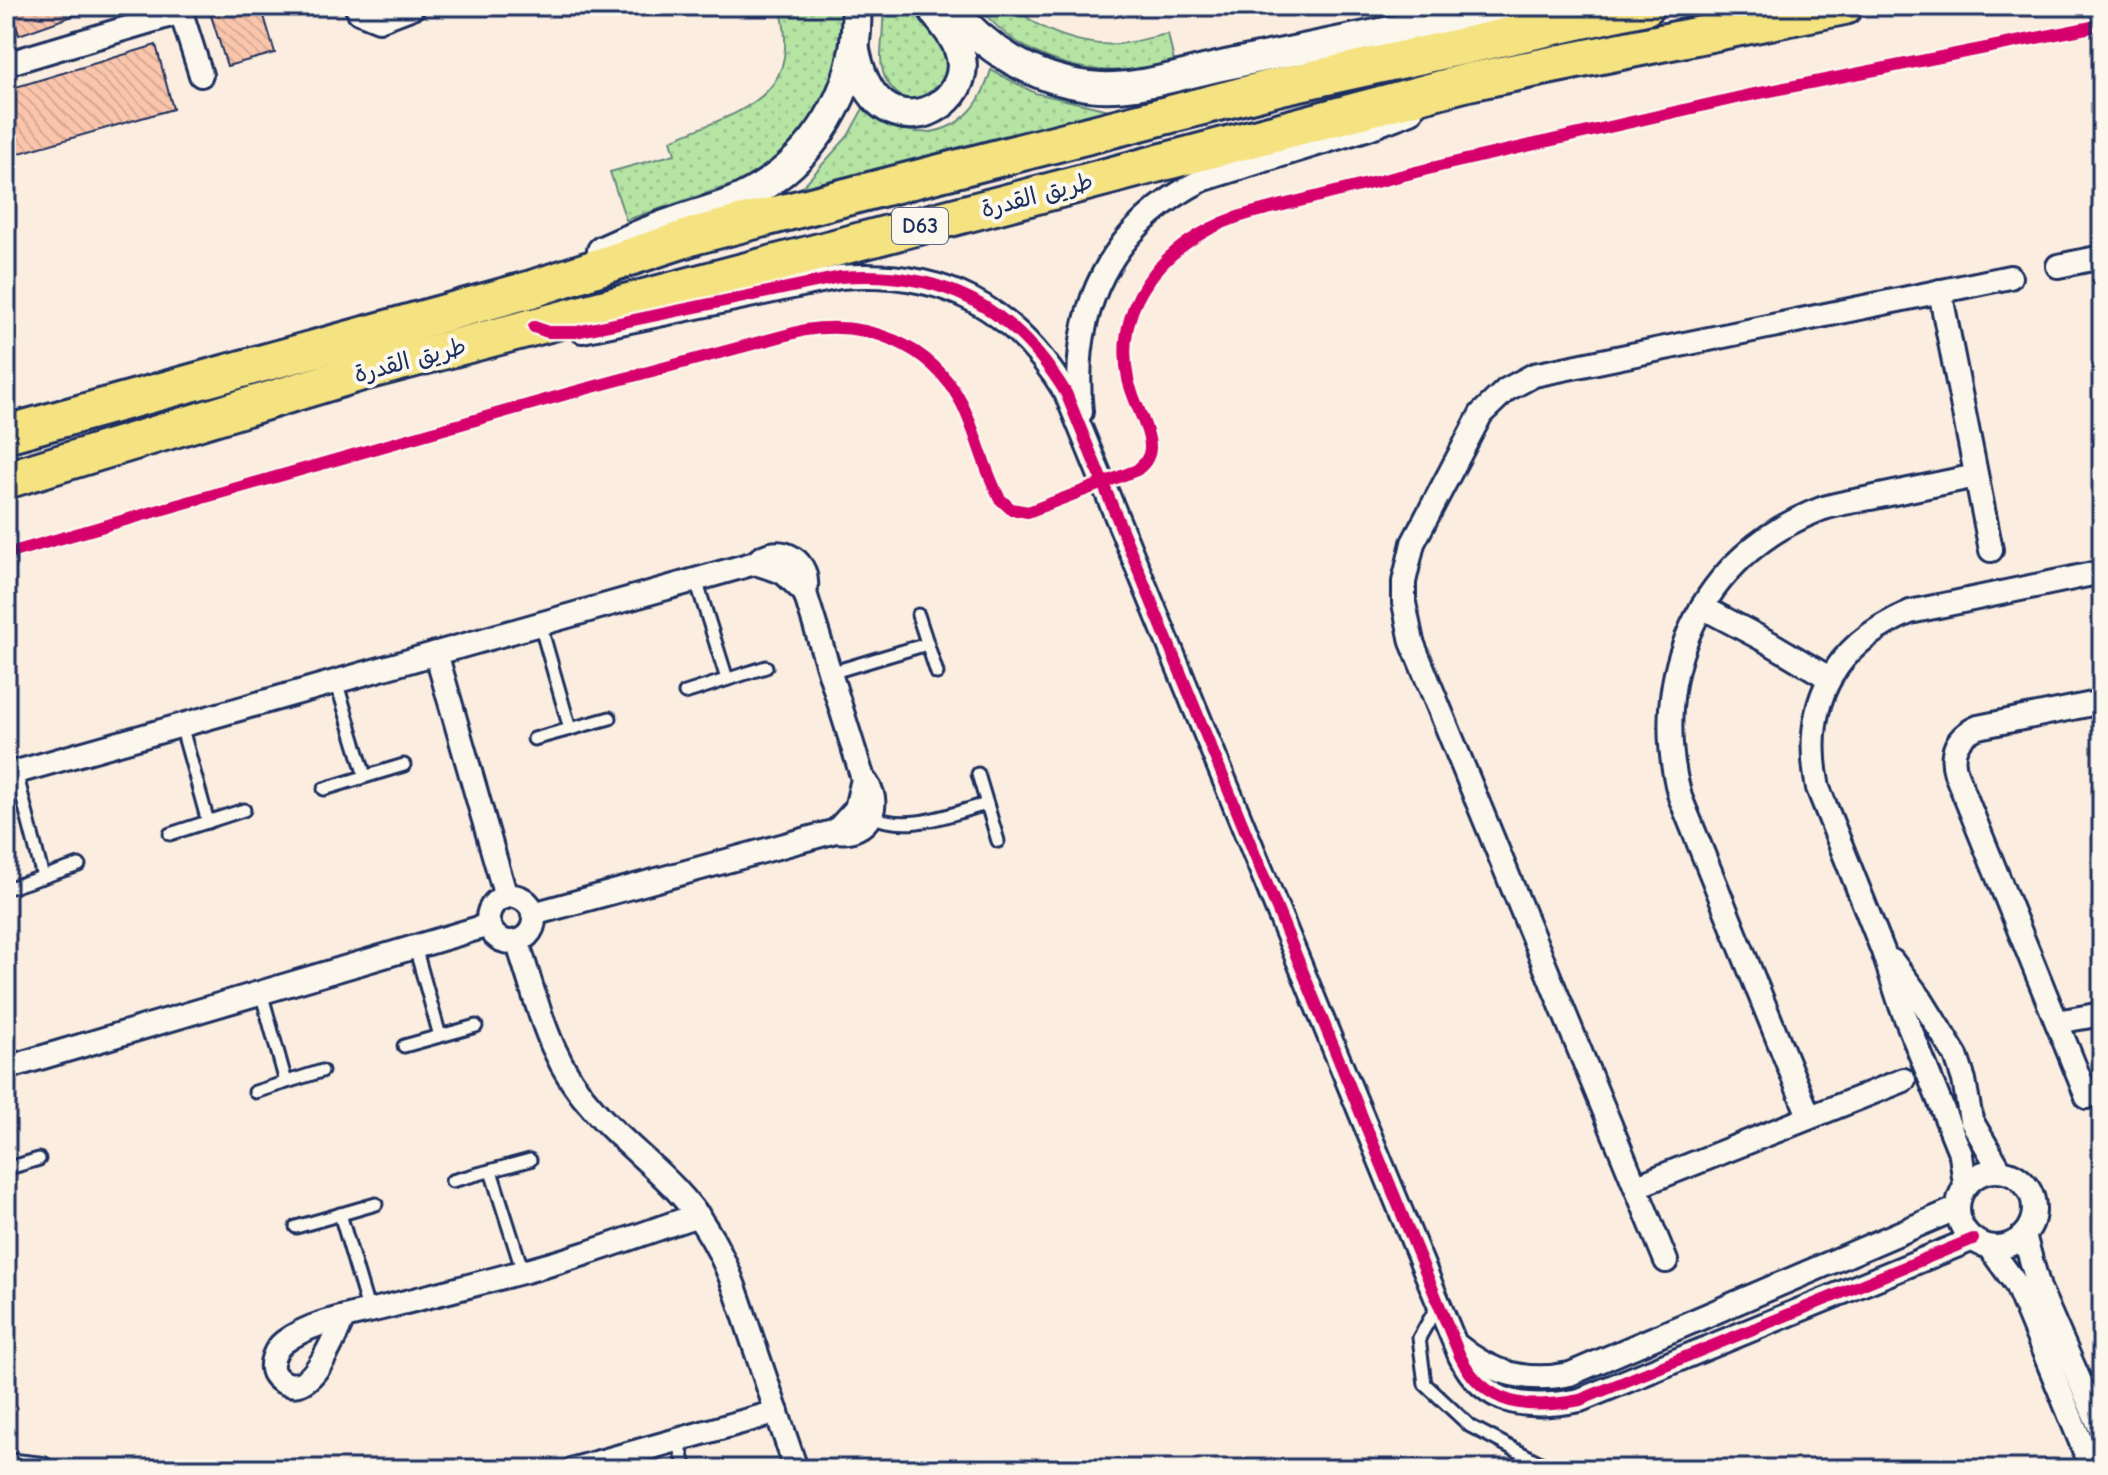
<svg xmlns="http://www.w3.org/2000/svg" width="2108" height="1475" font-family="'Comic Neue','Playpen Sans Arabic',sans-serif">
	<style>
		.garden { fill: url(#garden-dots); stroke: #688a80; stroke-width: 2 }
		.building { fill: url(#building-back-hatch); stroke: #1b2f5e; stroke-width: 2 }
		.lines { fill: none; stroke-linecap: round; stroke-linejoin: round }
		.service-casing { stroke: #1b2f5e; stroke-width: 17 }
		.minor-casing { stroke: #1b2f5e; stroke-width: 28 }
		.tertiary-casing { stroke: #1b2f5e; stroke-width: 34 }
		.primary-casing { stroke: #1b2f5e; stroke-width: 42 }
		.service { stroke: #fbf7ec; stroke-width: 11 }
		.minor { stroke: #fbf7ec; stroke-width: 22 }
		.tertiary { stroke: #fbf7ec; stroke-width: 28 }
		.primary { stroke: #f5e382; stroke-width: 36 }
		.cycleway-casing { stroke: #fbf7ec; stroke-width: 17 }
		.cycleway { stroke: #d6006c; stroke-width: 12 }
		.labels { text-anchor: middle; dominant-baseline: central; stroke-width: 8; stroke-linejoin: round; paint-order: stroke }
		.shield { fill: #fbf7ec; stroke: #5e6b89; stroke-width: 2 }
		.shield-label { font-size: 22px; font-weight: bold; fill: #1b2f5e }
		.street-label { font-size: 24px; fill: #1b2f5e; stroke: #fbf7ec }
	</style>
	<defs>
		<pattern id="garden-dots" width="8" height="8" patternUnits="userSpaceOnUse" patternTransform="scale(2)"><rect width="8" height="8" fill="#b5e4a3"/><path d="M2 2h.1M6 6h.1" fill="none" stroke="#9bc48f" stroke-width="1.8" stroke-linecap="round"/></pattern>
		<pattern id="building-back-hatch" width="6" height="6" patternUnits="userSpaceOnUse" patternTransform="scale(2)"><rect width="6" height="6" fill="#fac5ab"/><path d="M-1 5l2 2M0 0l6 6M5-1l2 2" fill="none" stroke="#d6aa96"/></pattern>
	</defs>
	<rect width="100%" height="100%" fill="#fbeddf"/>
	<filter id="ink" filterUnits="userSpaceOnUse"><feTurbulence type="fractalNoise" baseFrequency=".0125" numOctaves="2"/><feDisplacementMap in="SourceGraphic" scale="16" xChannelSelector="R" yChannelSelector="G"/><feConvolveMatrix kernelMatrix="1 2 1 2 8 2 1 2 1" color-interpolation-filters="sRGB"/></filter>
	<g filter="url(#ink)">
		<g class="garden">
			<path d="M780,6H848L845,56L803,139L749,179L626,220L610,172L675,154L671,140C741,110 804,100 780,6Z"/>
			<path d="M883,6H928L956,49L939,99L910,103C866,76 886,49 883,6Z"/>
			<path d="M978,6H1017C1035,32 1088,47 1119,44C1135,42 1152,37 1168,34L1174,61C1103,84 1025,65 978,6Z"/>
			<path d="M991,70L1035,93L1109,110L796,194L848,136L866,103C892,137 941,144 971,110C981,99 987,83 991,70Z"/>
		</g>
		<g class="building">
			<path d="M9,6H95V8L19,35Z"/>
			<path d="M208,6H261L275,53L227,66Z"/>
			<path d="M156,45L173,109L6,157V90Z"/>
		</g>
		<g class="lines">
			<g class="service-casing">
				<g id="service">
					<path d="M696,580L727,679"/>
					<path d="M918,615L937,673"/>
					<path d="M540,624L570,729"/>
					<path d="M830,673L927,644"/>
					<path d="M336,681L365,776"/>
					<path d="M685,693L766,667"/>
					<path d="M181,725L208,822"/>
					<path d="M534,739L610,718"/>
					<path d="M16,772L43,877"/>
					<path d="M978,774L998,841"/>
					<path d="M324,789L404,765"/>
					<path d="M871,816C909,833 949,814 987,804"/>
					<path d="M170,834L244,810"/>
					<path d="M12,887L79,865"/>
					<path d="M415,947L440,1036"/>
					<path d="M261,992L286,1082"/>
					<path d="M404,1046L476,1026"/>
					<path d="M255,1092L322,1071"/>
					<path d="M6,1169L39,1159"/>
					<path d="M491,1171L523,1272"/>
					<path d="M452,1181L530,1160"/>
					<path d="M340,1214L369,1312"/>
					<path d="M296,1227L376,1204"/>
					<path d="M1439,1303L1419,1338L1425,1384L1470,1426L1552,1469"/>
					<path d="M678,1440L686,1469"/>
				</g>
			</g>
			<g class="minor-casing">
				<g id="minor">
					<path d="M179,6L201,75"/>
					<path d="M356,6L359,12L379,20L413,7"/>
					<path d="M6,64L181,12"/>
					<path d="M2058,266L2102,257"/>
					<path d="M1940,291L1991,550"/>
					<path d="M582,331L840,277C942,269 1013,306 1066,393L1460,1356C1485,1407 1529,1410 1580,1400L1973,1239"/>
					<path d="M1081,412C1070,309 1110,226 1204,179L1369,128L1411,112"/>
					<path d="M755,563L783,572L805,593L863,779L856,809L836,831"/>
					<path d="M1702,607L1770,643L1829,678"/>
					<path d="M436,653L506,897"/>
					<path d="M6,775L755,563C779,540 813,561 805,593"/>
					<circle cx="511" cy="919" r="23"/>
					<path d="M533,914L836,831C868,836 886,803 863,779"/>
					<path d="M517,941C538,1004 548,1060 595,1111C632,1153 677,1180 707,1230C728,1263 739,1300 751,1336C766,1381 781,1425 796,1469"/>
					<path d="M1892,961L1920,998L1956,1056L1964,1080L1971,1120L2000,1170"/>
					<path d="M2057,1022L2102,1014"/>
					<path d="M6,1068L489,925"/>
					<path d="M2087,1097L1956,774C1949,752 1957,736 1978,727L2102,702"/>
					<path d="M1809,1116L1680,797C1647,675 1700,555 1821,509C1838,503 1857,501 1875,497C1909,490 1943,483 1976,476"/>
					<circle cx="1996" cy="1209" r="38"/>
					<path d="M1965,1185L1961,1155L1901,1006L1883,951L1818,788C1801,705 1833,645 1910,612L2102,572"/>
					<path d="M1637,1186L1904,1080"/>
					<path d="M2024,1235L2039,1288L2102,1432"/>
					<path d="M1989,1247L2016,1284L2092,1469"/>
					<path d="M1666,1261L1412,642L1404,603V582L1413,543L1481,414L1506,390L1534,375L2010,277"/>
					<path d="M343,1319C334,1337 315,1391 289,1384C283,1383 277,1379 274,1374C268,1364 276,1348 284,1342C311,1322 350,1316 382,1308C427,1297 473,1285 518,1273C579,1258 638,1235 698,1215"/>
					<path d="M1458,1346C1492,1374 1527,1383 1570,1374L1958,1208"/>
					<path d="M6,1465L42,1469"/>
					<path d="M574,1469L777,1412"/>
				</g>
			</g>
			<g class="tertiary-casing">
				<g id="tertiary">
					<path d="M950,6C984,49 1033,79 1088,86C1133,92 1182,74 1226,65C1321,45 1416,26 1512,6"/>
					<path d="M855,50C859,70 866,92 883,105C920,133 975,93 959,50C955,36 944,25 935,13"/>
					<path d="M602,251C628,239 655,228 682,219C701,212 721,208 740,199C814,163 861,89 856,6"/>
				</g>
			</g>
			<g class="primary-casing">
				<g id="primary">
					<path d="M6,434L532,289L697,235L1277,87L1646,6"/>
					<path d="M6,480L362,372L1468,82L1844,6"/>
				</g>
			</g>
			<use href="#service" class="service"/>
			<use href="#minor" class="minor"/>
			<use href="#tertiary" class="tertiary"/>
			<use href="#primary" class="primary"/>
			<g class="cycleway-casing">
				<g id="cycleway">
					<path d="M534,327L548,332H576L840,277C942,269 1013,306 1066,393L1460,1356C1485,1407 1529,1410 1580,1400L1973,1239"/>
					<path d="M6,554L570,393L805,330C867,320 930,344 961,402C977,433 983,468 1000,499L1011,509L1028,512L1137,470C1144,464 1149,459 1150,449C1151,430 1132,400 1128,379C1111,294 1177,233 1251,213L1448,164L1745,96L2102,25"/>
				</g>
			</g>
			<use href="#cycleway" class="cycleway"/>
		</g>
	</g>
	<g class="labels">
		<rect class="shield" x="892" y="208" width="56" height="36" rx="6"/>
		<g class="shield-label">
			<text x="920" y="226">D63</text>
		</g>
		<g class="street-label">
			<text transform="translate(1037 195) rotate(-15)">طريق القدرة</text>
			<text transform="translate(410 360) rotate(-15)">طريق القدرة</text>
		</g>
	</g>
	<rect width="2108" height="1475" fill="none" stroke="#fbf7ec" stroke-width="32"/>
	<rect x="16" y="16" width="2076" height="1443" fill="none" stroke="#1b2f5e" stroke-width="3" filter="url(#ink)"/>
</svg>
